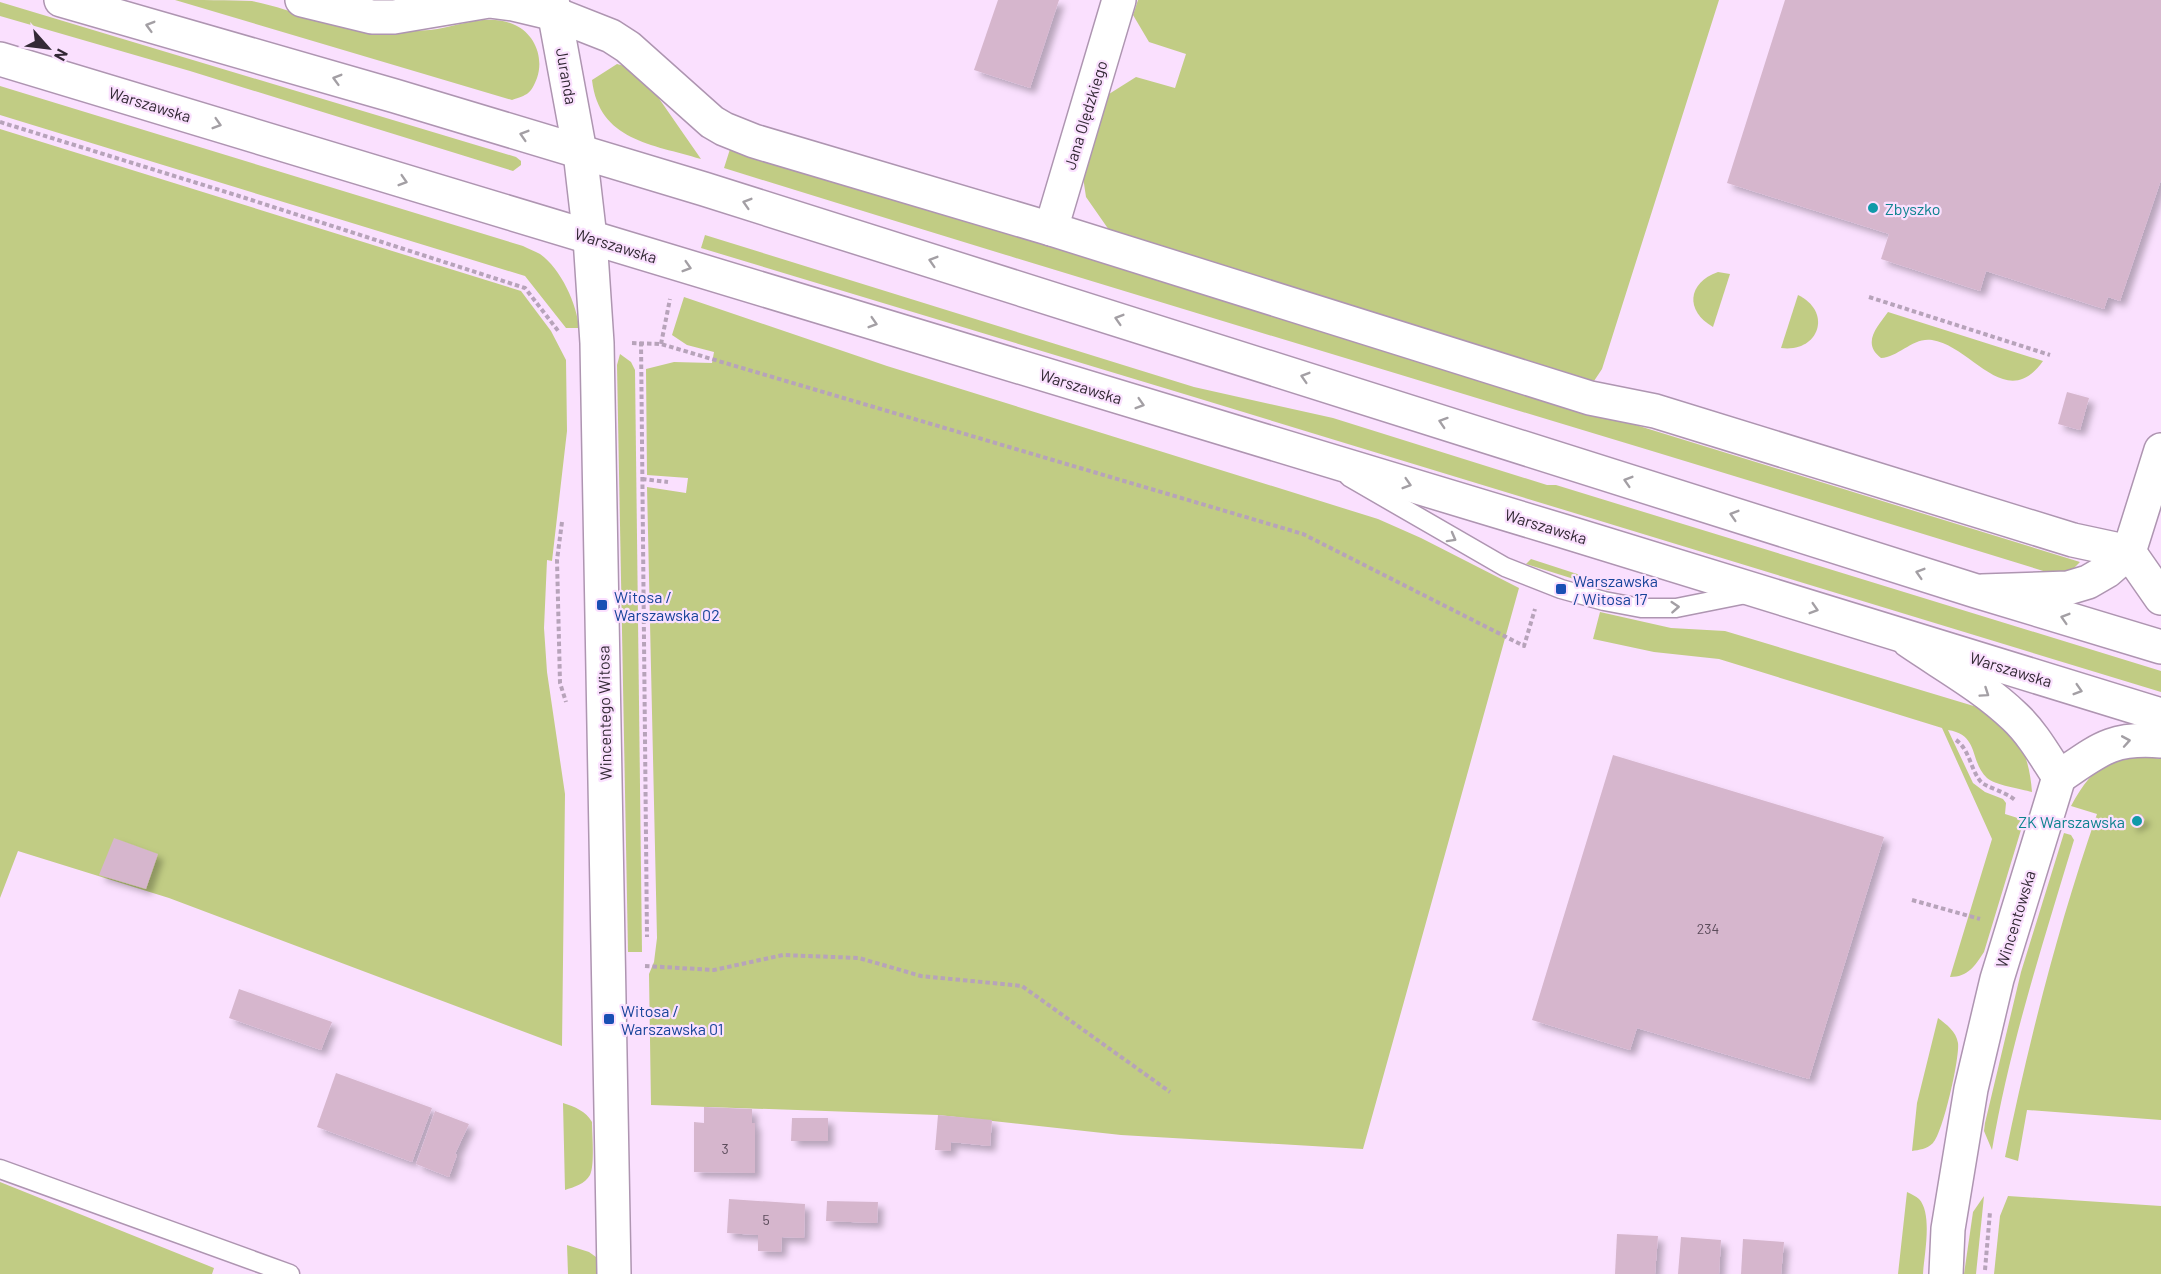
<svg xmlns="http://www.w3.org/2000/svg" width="2161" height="1274" font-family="Barlow,sans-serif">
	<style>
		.green { fill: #c1cc84 }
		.building { fill: #d6b6cd; filter: url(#shadow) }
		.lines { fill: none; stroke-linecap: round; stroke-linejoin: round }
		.service-casing { stroke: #ae95b1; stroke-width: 21 }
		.minor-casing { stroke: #ae95b1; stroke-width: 36 }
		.tertiary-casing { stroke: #ae95b1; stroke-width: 36 }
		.primary-casing { stroke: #ae95b1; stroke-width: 36 }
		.path { stroke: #b7a3ba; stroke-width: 4; stroke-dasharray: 4.5 3; stroke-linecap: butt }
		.service { stroke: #fff; stroke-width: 18 }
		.minor { stroke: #fff; stroke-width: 33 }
		.tertiary { stroke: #fff; stroke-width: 33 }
		.primary { stroke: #fff; stroke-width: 33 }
		.oneway { stroke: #a39fa4 }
		.culture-dot { fill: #0f9aa8; stroke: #fae0fe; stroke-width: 2 }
		.transit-dot { fill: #1a4fb4; stroke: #fae0fe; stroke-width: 2 }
		.labels { text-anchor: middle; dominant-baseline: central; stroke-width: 4.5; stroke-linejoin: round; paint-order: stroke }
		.number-label { font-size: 14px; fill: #5c4c5b }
		.street-label { font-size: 16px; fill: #332935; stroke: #fae0fe }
		.culture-label { font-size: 16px; fill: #0d838f; stroke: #fae0fe; text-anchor: start }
		.transit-label { font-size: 16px; fill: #164399; stroke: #fae0fe; text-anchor: start }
	</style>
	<defs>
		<filter id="shadow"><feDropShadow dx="5.5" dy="5.5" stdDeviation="3" flood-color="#0004"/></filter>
	</defs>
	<rect width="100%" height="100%" fill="#fae0fe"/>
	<g class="green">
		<path d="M175,0C197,0 231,0 252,1C294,9 336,31 380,31C396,32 414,31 430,30C458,27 487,12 515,25C535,34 544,58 537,78C531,94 527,95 512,100Z"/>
		<path d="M1138,0H1719L1602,369L1594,381L1127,239L1109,230L1086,197L1083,177L1109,94L1136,77L1175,88L1186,54L1149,42L1133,15Z"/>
		<path d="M0,2L516,157L521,161V165L513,171L190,71L0,16Z"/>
		<path d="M617,64L632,68L642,74L701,159C652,144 599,141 592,80Z"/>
		<path d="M0,86L523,246C528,249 535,251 540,254C561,269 577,304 579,328H566L525,276L0,115Z"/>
		<path d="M0,129L521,291L551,331L566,360L567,431L552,561L547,560L544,628L547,672L565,794L562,1046L169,898L18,851L0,898Z"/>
		<path d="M731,146L2080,562L2068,574H2053C1611,437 1167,306 724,168Z"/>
		<path d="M705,235L1194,387L1333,418L1547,485H1556L2161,671V692L1194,397L701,248Z"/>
		<path d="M1718,272L1730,274L1713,327C1685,311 1687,283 1718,272Z"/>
		<path d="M1798,295C1833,312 1819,353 1781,348Z"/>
		<path d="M684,297L887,366L1378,519L1421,538L1519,588L1363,1149L1121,1135L938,1115L651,1105L649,974L654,962L657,938L647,487L686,493L688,478L647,475L646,369L674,362L712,363L714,352L687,345L672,335Z"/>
		<path d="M1888,312L2043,361C2006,413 1972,346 1932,340C1913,337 1899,357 1881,358C1861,343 1878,326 1888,312Z"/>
		<path d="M620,354L631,362L635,370L642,952H628L617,365Z"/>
		<path d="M1531,559L1611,585V589L1609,590L1526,564Z"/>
		<path d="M1600,612L1671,628L1725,631L1977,707C1984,710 1992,713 1998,717C2022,734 2030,765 2032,792C2021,789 1995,785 1987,778C1969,761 1980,735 1948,730L1973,783L1985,792L2003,799L2006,803L2005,814L2024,820L1984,952C1975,966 1968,977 1950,977L1992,839L1942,728L1719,659L1654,652L1593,639Z"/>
		<path d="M2138,755L2161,759V1120L2027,1110L2018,1161L2005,1157C2029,1041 2058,926 2097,814L2071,806C2088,775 2101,760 2138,755Z"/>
		<path d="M2064,833L2071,835L2074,840C2043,943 2010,1044 1992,1150L1984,1131L1985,1123L2021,972Z"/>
		<path d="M1938,1018C1947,1025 1956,1031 1958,1043C1960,1057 1943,1133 1933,1143C1927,1149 1919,1150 1912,1151L1917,1103Z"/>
		<path d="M563,1103C575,1107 586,1111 592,1122C592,1135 595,1165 590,1175C585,1184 574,1187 565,1190Z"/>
		<path d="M0,1182L214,1268L212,1274H0Z"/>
		<path d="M1907,1192C1911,1194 1916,1196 1919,1199C1933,1214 1924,1255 1923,1274H1898Z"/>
		<path d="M1984,1196L1976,1274H1964L1973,1212Z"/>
		<path d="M2008,1196L2161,1206V1274H1994L2000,1216Z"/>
		<path d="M567,1245L589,1252L596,1257V1274H568Z"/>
	</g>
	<g class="building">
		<path d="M998,0H1059L1030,88L974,70Z"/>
		<path d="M1785,0H2161V180L2120,301L2108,297L2104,309L1986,271L1980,291L1881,259L1889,234L1727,183Z"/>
		<path d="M2067,392L2089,398L2080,430L2058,424Z"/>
		<path d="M1613,755L1884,837L1809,1079L1637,1028L1630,1050L1532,1020Z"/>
		<path d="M2141,814L2145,820L2133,827L2130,822Z"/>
		<path d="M114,838L158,854L146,889L99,875Z"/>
		<path d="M239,989L332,1022L321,1050L229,1018Z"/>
		<path d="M336,1073L432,1108L412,1162L317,1127Z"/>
		<path d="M704,1107L752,1109V1123H755V1173L694,1172V1122L704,1123Z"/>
		<path d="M435,1111L469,1124L455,1154L457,1155L449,1177L416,1164Z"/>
		<path d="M938,1115L992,1120L990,1146L951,1142V1151L935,1150Z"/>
		<path d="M792,1118H828V1141H791Z"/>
		<path d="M729,1199L805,1204L804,1238L782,1237L781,1252L758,1251V1235L727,1233Z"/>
		<path d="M827,1201L878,1202L877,1223L826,1221Z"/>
		<path d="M1617,1234L1658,1236L1655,1274H1615Z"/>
		<path d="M1681,1237L1721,1240L1719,1274H1678Z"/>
		<path d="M1743,1239L1784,1242L1781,1274H1741Z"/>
	</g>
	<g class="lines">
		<g class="service-casing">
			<g id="service">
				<path d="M1349,477L1505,567L1561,589L1604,601L1641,608H1676L1751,593"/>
				<path d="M0,1169L290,1274"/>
			</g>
		</g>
		<g class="minor-casing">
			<g id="minor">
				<path d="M302,0L372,17H394L489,1L513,4L555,14L611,36L628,47L712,122L724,129L754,141L1051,229L1590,398L1655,411L2073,540L2129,552"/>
				<path d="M552,0L580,152"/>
				<path d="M1051,229L1119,0"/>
				<path d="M2129,552L2161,598"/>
				<path d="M1982,591L2068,588L2088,582L2107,571L2129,552L2161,450"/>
				<path d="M1909,641C1944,665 1984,687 2015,717C2033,734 2045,756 2059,777"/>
				<path d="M2059,777C2099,750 2111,737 2161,741"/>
				<path d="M1946,1274L1948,1229L1971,1089L1997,979L2059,777"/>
			</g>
		</g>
		<g class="tertiary-casing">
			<path id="tertiary" d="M580,152L590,238L597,343L614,1274"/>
		</g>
		<g class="primary-casing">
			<g id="primary">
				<path d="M61,0L395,96L704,189L1976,591L2161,647"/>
				<path d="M0,59L1563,531L2161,715"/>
			</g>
		</g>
		<g class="path">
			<path d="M0,122L239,196L525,288L559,332"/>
			<path d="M1869,297L2050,355"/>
			<path d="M641,342L647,937"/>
			<path d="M632,343L661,344L1303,534L1524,646L1535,609"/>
			<path d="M661,344L670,299"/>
			<path d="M642,479L668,482"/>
			<path d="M562,522L557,560L560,683L566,702"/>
			<path d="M1956,740C1970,750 1970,769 1981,782C1986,787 2006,792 2015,800"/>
			<path d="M1912,900L1980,919"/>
			<path d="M645,966L714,970L783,955L859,958L921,976L1022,986L1170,1092"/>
			<path d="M1985,1270L1990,1212"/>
		</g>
		<use href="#service" class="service"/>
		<use href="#minor" class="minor"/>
		<use href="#tertiary" class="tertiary"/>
		<use href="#primary" class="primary"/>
	</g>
	<defs><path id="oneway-chevron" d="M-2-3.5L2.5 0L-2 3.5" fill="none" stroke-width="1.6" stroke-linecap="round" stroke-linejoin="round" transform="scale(1.5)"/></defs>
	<g class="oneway">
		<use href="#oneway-chevron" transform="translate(150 26) rotate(-164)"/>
		<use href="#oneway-chevron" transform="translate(337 79) rotate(-164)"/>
		<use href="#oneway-chevron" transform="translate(217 124) rotate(17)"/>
		<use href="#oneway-chevron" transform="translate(524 135) rotate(-163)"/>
		<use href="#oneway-chevron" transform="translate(403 181) rotate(17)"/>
		<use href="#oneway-chevron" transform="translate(747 203) rotate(-163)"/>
		<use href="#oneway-chevron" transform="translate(933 261) rotate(-163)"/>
		<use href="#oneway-chevron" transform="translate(687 267) rotate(17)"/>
		<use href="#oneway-chevron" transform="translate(1119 319) rotate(-163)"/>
		<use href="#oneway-chevron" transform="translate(873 323) rotate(17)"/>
		<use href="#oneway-chevron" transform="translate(1305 377) rotate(-163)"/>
		<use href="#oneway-chevron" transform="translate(1140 404) rotate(17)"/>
		<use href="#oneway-chevron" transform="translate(1443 422) rotate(-162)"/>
		<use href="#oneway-chevron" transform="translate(1628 481) rotate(-163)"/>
		<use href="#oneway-chevron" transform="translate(1407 484) rotate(17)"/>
		<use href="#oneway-chevron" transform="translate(1734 515) rotate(-163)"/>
		<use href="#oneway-chevron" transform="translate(1452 538) rotate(29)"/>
		<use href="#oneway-chevron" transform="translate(1920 573) rotate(-163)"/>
		<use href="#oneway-chevron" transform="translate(1675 607) rotate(-4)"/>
		<use href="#oneway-chevron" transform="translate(1814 609) rotate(17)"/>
		<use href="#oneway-chevron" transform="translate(2065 618) rotate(-163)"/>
		<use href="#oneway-chevron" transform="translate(2078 690) rotate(17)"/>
		<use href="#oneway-chevron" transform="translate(1985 693) rotate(34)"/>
		<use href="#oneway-chevron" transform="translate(2126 741) rotate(-10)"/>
	</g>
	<g class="culture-dot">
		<circle cx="1873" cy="208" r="6"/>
		<circle cx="2137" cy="821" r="6"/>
	</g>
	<g class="transit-dot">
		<rect x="1555" y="583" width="12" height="12" rx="3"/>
		<rect x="596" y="599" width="12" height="12" rx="3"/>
		<rect x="603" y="1013" width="12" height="12" rx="3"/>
	</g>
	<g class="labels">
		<g class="number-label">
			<text x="1708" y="928">234</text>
			<text x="725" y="1148">3</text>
			<text x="766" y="1219">5</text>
		</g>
		<g class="street-label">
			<text transform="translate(567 76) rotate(80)">Juranda</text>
			<text transform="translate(150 104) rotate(17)">Warszawska</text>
			<text transform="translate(1085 115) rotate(-73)">Jana Olędzkiego</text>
			<text transform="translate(616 245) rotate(17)">Warszawska</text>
			<text transform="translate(1081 386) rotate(17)">Warszawska</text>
			<text transform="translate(1546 526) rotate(17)">Warszawska</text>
			<text transform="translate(2011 669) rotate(17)">Warszawska</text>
			<text transform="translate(604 713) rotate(-91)">Wincentego Witosa</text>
			<text transform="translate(2015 919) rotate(-73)">Wincentowska</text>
		</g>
		<g class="culture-label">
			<text x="1885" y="208">Zbyszko</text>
			<text x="2125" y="821" text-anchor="end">ZK Warszawska</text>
		</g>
		<g class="transit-label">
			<text x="1573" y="580">Warszawska<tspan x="1573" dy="18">/ Witosa 17</tspan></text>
			<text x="614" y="596">Witosa /<tspan x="614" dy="18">Warszawska 02</tspan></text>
			<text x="621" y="1010">Witosa /<tspan x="621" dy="18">Warszawska 01</tspan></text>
		</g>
	</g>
	<g transform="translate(48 48) rotate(118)" stroke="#fae0fe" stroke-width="4.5" paint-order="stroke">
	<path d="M0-4.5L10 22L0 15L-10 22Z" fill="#332935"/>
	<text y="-9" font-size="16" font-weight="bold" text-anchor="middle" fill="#332935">N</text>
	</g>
</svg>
